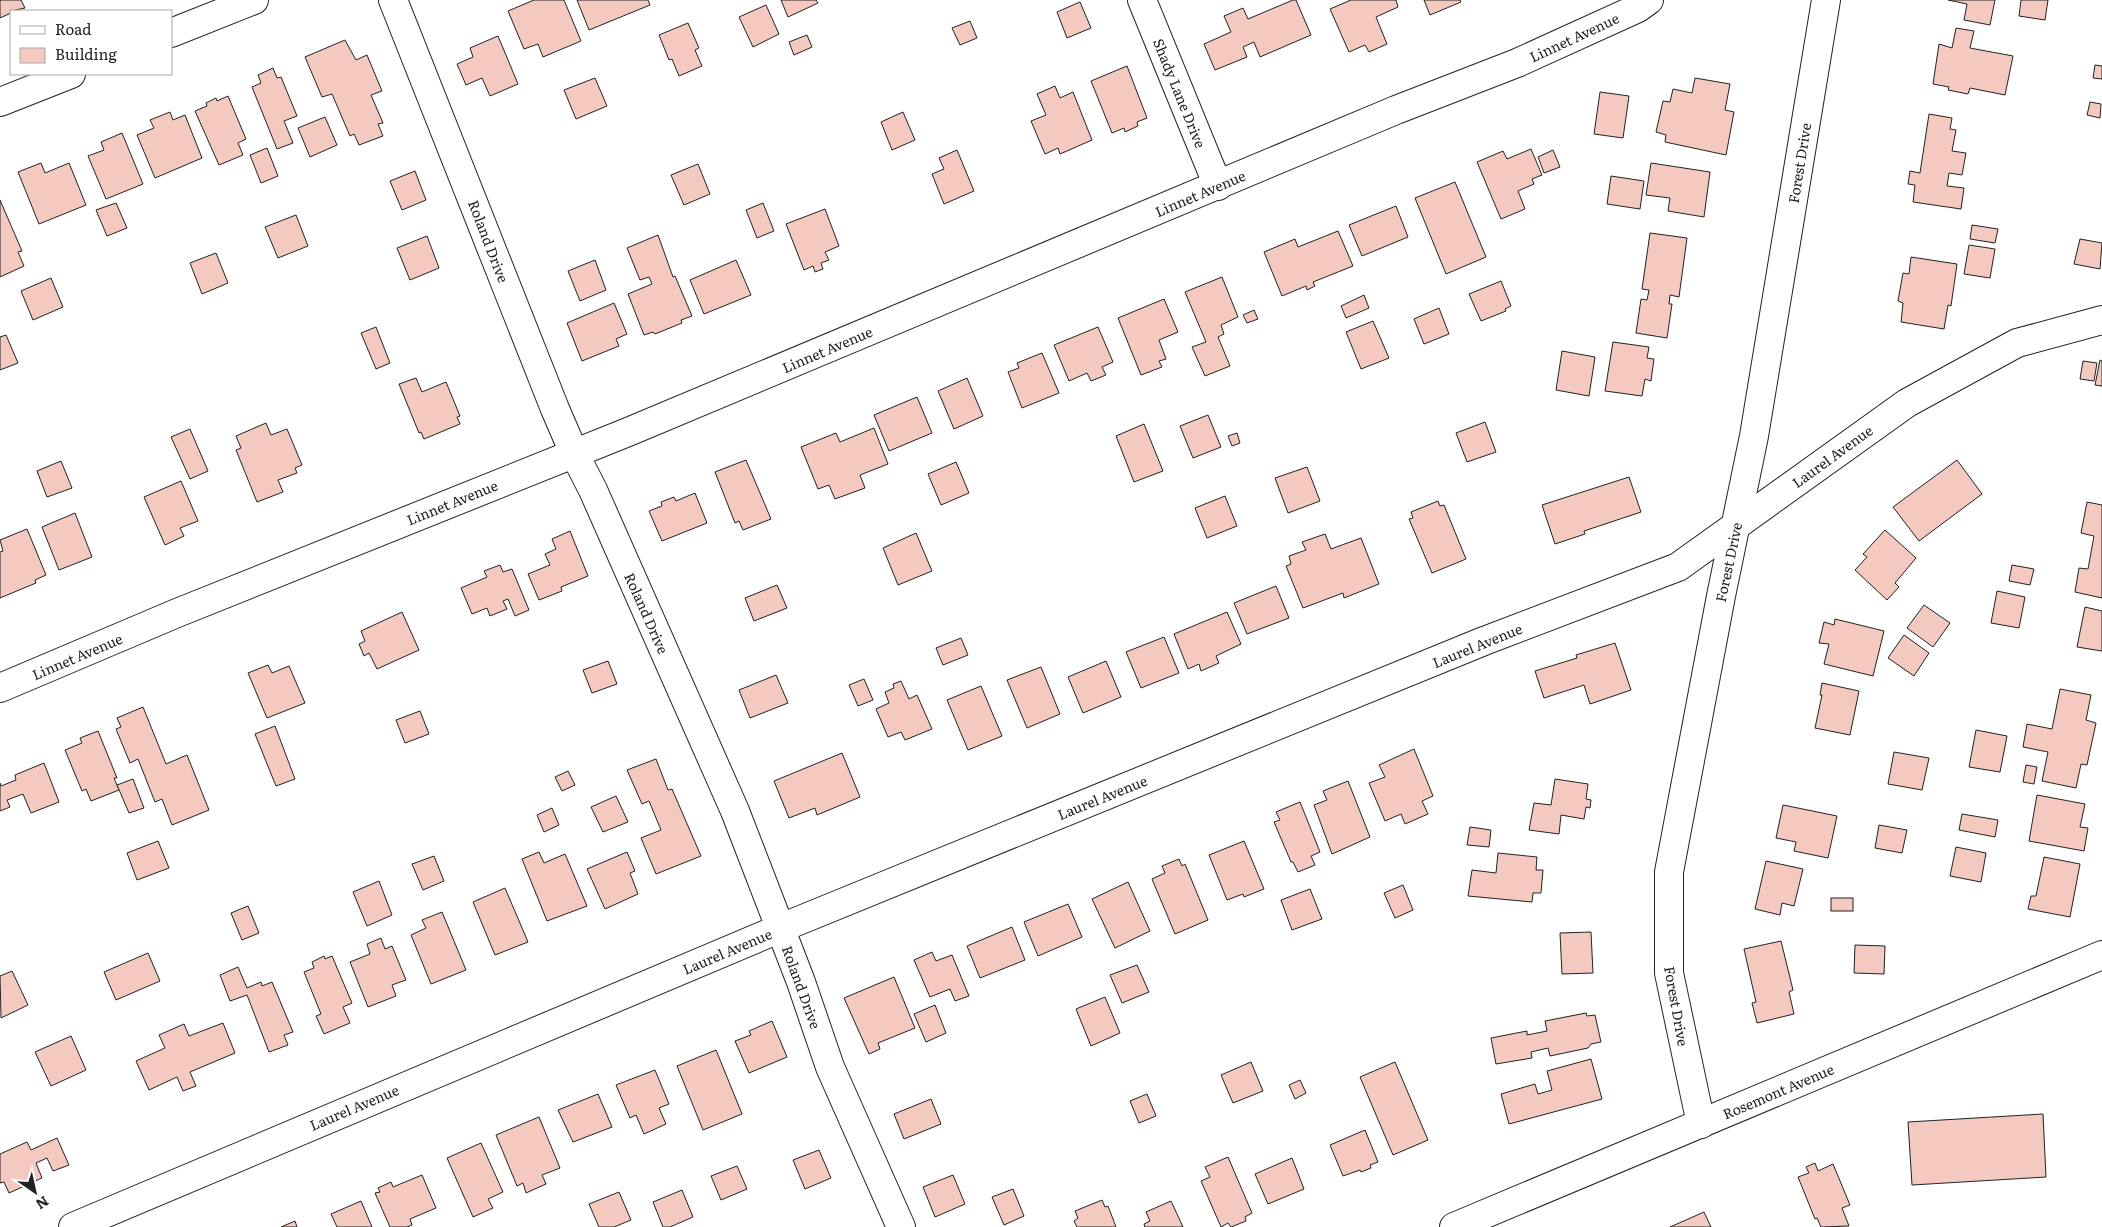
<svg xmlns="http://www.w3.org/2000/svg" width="2102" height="1227" font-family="Literata,serif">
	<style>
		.building { fill: #f3c9c0; stroke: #222 }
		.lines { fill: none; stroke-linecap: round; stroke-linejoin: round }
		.minor-casing { stroke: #222; stroke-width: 30 }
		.minor { stroke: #fff; stroke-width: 28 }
		.labels { text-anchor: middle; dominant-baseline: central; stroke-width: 4; stroke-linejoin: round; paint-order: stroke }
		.street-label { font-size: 14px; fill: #222; stroke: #fff }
	</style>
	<rect width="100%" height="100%" fill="#fff"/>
	<g class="building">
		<path d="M0,0H21L25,8L11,11V13L0,18Z"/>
		<path d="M534,0H564L581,41L543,57L538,44L524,49L508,11Z"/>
		<path d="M577,0H648L650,5L589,30Z"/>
		<path d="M781,0H816L818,3L788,17Z"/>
		<path d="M1293,0H1296L1311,35L1260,57L1254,42L1243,47L1247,57L1215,70L1204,44L1231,32L1224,16L1243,8L1248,19Z"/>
		<path d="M1351,0H1396L1398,7L1376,17L1387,44L1369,52L1365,45L1349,52L1330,9Z"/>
		<path d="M1424,0H1460L1461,2L1430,15Z"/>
		<path d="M1948,0H1995L1990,25L1964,20L1967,4Z"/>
		<path d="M2021,0H2048L2045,20L2019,16Z"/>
		<path d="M1080,2L1091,28L1067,38L1057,12Z"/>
		<path d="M766,5L779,34L753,47L739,17Z"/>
		<path d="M970,21L977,38L960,45L952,28Z"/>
		<path d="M688,23L699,48L695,50L702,66L679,76L672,59L669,60L659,35Z"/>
		<path d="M1956,28L1974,31L1970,48L2013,56L2005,95L1970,88L1968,94L1948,90L1949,87L1933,84L1939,44L1952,48Z"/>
		<path d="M807,35L812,47L794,55L789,42Z"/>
		<path d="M498,36L518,84L490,96L482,78L466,85L457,64L473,57L470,48Z"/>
		<path d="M345,40L356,60L367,55L382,91L371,95L383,123L378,124L383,136L359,145L354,134L350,136L332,94L322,97L305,57Z"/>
		<path d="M2095,65L2102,66V79L2093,78Z"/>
		<path d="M1127,66L1147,118L1137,122L1138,126L1125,132L1124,128L1112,133L1091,81Z"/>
		<path d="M273,68L277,78L281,77L297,116L284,121L293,143L277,149L252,87L261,83L258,75Z"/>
		<path d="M595,78L607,106L576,119L564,90Z"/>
		<path d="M1695,78L1730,84L1725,110L1734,112L1726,155L1665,142L1666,135L1656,132L1663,101L1670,102L1673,89L1692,93Z"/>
		<path d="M1055,86L1060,98L1073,92L1092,140L1060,154L1058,148L1045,154L1031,121L1046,115L1037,94Z"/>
		<path d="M1600,92L1629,96L1623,138L1594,134Z"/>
		<path d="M228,96L246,139L238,143L243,155L219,165L195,111L207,106L206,103L216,98L217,101Z"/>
		<path d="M2090,102L2101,104L2100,118L2087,115Z"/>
		<path d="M170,112L173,120L185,115L202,158L155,178L137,135L154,128L150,120Z"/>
		<path d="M903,112L915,140L892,150L881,122Z"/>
		<path d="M1929,114L1952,118L1950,129L1956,130L1952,151L1966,153L1962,175L1949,173L1947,186L1964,188L1961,209L1913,202L1915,185L1908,184L1910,171L1920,173Z"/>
		<path d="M325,117L337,145L310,157L298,128Z"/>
		<path d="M122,133L143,184L106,199L88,156L104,150L101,142Z"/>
		<path d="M267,148L278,176L261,183L250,155Z"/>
		<path d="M1531,149L1542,175L1532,179L1534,184L1518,191L1525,209L1501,219L1477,162L1503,151L1507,159Z"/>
		<path d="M957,150L974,191L944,204L932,174L944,169L939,158Z"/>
		<path d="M1553,150L1560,167L1544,173L1538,157Z"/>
		<path d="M41,163L45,173L69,163L86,205L39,224L18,172Z"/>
		<path d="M1651,163L1710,172L1704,217L1668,211L1670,198L1646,195Z"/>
		<path d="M698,164L710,194L684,205L671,175Z"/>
		<path d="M415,171L426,200L402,210L390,181Z"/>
		<path d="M1611,176L1644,181L1640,209L1607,204Z"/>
		<path d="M1455,182L1486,257L1446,274L1415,198Z"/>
		<path d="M0,200L22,251L18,252L24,266L0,277Z"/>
		<path d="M116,203L127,228L107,236L96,210Z"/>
		<path d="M763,203L774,231L757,238L746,210Z"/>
		<path d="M1396,206L1408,237L1362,256L1349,225Z"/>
		<path d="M825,209L839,246L825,252L829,260L821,263L823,269L815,272L813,266L804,270L786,224Z"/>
		<path d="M296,215L308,246L278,258L265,227Z"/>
		<path d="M1972,225L1998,229L1995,243L1970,239Z"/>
		<path d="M1338,231L1353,266L1313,282L1315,286L1307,290L1306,286L1282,296L1264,252L1295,239L1298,247Z"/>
		<path d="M1650,233L1687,238L1679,297L1670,295L1669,304H1672L1667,338L1636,333L1641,299L1647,300L1649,290L1642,289Z"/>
		<path d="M658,235L673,277L675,276L692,316L681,320L682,323L655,334L653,332L644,335L628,294L652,284L649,277L640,280L627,248Z"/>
		<path d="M427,236L439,268L410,280L397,248Z"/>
		<path d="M2080,239L2102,243L2100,269L2074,264Z"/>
		<path d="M1969,245L1995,249L1990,278L1964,274Z"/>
		<path d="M216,253L228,283L202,294L190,263Z"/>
		<path d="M1911,257L1957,264L1951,306L1948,305L1944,329L1901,322L1903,303L1898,301L1903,273L1909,274Z"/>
		<path d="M595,260L606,290L580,301L568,271Z"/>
		<path d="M736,260L751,295L704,314L690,280Z"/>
		<path d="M1222,277L1238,317L1221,325L1224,334L1218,337L1230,366L1205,376L1192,347L1206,342L1185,292Z"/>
		<path d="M51,278L63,307L33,320L21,291Z"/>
		<path d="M1501,281L1511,306L1505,309L1506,311L1481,321L1469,294Z"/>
		<path d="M1364,295L1369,308L1346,318L1341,306Z"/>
		<path d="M1164,299L1178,332L1159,340L1166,359L1159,361L1162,367L1141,375L1118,318Z"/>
		<path d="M614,303L627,334L616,339L619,346L582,361L567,323Z"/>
		<path d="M1439,308L1449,334L1424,344L1414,319Z"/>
		<path d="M1254,310L1258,319L1247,323L1243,315Z"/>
		<path d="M1373,321L1389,358L1361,369L1346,332Z"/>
		<path d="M376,327L390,363L376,369L361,333Z"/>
		<path d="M1098,327L1113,362L1102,367L1106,375L1091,381L1087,373L1069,381L1054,345Z"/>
		<path d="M6,335L18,363L0,370V337Z"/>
		<path d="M1613,342L1649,347L1647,358L1654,359L1651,381L1645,379L1642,396L1605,391Z"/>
		<path d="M1562,351L1595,357L1589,396L1556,390Z"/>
		<path d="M1042,353L1059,393L1022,408L1008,372L1019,368L1017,363Z"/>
		<path d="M2100,360L2102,361V386L2095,385Z"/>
		<path d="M2083,361L2097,363L2094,381L2080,379Z"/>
		<path d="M416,378L422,392L446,382L460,416L457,417L460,424L424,439L421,432L419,433L399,384Z"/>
		<path d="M967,378L983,416L954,429L938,391Z"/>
		<path d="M917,397L932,433L889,451L874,415Z"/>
		<path d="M1208,415L1221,447L1193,458L1180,426Z"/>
		<path d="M1485,422L1496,452L1467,462L1456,433Z"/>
		<path d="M266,423L271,435L287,429L302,465L295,468L297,473L278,480L283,492L257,502L236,450L241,448L236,436Z"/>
		<path d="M1144,424L1163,471L1134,482L1116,436Z"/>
		<path d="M874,428L888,464L860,475L865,488L835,499L829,485L818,489L801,447L836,433L840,442Z"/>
		<path d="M190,429L208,471L190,479L171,437Z"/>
		<path d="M1237,433L1240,443L1232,446L1228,436Z"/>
		<path d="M746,460L771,519L743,530L739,521L735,523L715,472Z"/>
		<path d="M1957,460L1982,494L1919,541L1893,507Z"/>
		<path d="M61,461L72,488L47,497L37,471Z"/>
		<path d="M956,462L969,493L941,505L928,474Z"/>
		<path d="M1307,467L1320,501L1288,513L1275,478Z"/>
		<path d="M1629,477L1641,512L1584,531L1585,534L1555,544L1542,505Z"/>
		<path d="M181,481L198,521L180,528L184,536L165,545L144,497Z"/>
		<path d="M695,493L707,523L662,541L649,511L662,506L661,502L674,497L676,501Z"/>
		<path d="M1225,496L1237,526L1207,538L1195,508Z"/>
		<path d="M1438,501L1440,506L1444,505L1466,559L1432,573L1409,519L1413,518L1411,512Z"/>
		<path d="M2087,502L2102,505V598L2075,592L2079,568L2088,569L2094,536L2081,533Z"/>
		<path d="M75,513L92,557L59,570L42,527Z"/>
		<path d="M27,529L46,575L35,580L36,583L0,598V552L3,551L0,540Z"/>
		<path d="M1885,530L1916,558L1895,583L1899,587L1887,600L1855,570L1867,557L1863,554Z"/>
		<path d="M570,531L588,576L561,587L562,591L539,600L528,574L550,565L545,554L556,549L552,539Z"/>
		<path d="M916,533L932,571L898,585L883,548Z"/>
		<path d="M1325,534L1331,549L1361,538L1379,584L1344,598L1343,593L1303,608L1286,566L1291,564L1289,556L1306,550L1302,542Z"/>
		<path d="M500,565L503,572L512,569L529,610L515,616L508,599L503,601L507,609L490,616L487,608L472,614L461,588L487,577L484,571Z"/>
		<path d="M2012,565L2034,569L2030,585L2009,581Z"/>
		<path d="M777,585L787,608L754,621L745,598Z"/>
		<path d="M1276,586L1289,618L1247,634L1234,603Z"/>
		<path d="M1997,591L2025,597L2019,628L1991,623Z"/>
		<path d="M1924,605L1950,623L1933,647L1907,628Z"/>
		<path d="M2085,607L2102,611V651L2077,647Z"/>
		<path d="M402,612L419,650L377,669L369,653L364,656L359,644L365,641L361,631Z"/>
		<path d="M1227,612L1241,644L1216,656L1219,663L1201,671L1199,664L1188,669L1174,634Z"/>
		<path d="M1835,619L1884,631L1873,676L1824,664L1829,644L1819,643L1824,622L1834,625Z"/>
		<path d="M1904,635L1929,653L1914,676L1888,658Z"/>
		<path d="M1164,637L1179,673L1141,688L1126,652Z"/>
		<path d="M961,638L968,655L943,665L936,648Z"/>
		<path d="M1615,643L1631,690L1590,704L1584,685L1544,698L1535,671L1577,658L1576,655Z"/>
		<path d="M608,661L617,684L592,693L583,670Z"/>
		<path d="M1106,661L1121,697L1083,713L1068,677Z"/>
		<path d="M268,665L272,673L289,666L305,703L267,718L248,673Z"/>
		<path d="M1041,667L1060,714L1027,728L1007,680Z"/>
		<path d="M776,675L788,703L750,718L739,690Z"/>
		<path d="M864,679L873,700L858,706L849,685Z"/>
		<path d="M901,681L909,699L917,695L932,729L905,740L901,732L888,737L876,709L889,703L885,692L894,688L893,684Z"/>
		<path d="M1822,683L1859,691L1850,735L1815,728L1822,695H1820Z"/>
		<path d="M981,686L1002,736L968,750L947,700Z"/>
		<path d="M2060,689L2091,695L2086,720L2096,723L2087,765L2081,764L2076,788L2042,781L2048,752L2023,747L2027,724L2052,729Z"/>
		<path d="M143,707L166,764L187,755L209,810L172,825L162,799L155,802L138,759L130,763L116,729L121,727L117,718Z"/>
		<path d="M420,711L429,734L405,743L396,720Z"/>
		<path d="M275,726L295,779L276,786L255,734Z"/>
		<path d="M1976,730L2007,736L2000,772L1969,767Z"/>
		<path d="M98,731L117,778H114L119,790L91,801L86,789L82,791L65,750L82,743L80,738Z"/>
		<path d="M1414,749L1433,796L1422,801L1428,814L1405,824L1401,814L1385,821L1369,783L1385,777L1379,765Z"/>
		<path d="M1894,752L1929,758L1922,790L1888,784Z"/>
		<path d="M842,753L860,797L817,815L815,808L789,818L774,781Z"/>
		<path d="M656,759L668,790L672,789L701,856L656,874L641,838L661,830L649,801L642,804L627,770Z"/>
		<path d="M44,763L59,802L31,813L23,794L7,800L10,807L0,811V783L1,786L16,780L15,775Z"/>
		<path d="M2026,765L2037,767L2034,784L2023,782Z"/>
		<path d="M568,771L575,785L562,791L555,777Z"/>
		<path d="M133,779L144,808L129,813L117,785Z"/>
		<path d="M1555,779L1588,784L1586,799L1591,800L1590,808L1586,807L1584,819L1561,815L1559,834L1529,830L1534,803L1551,805Z"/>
		<path d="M1348,781L1370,837L1332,854L1314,805L1327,800L1323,791Z"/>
		<path d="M2037,795L2085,804L2080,827L2088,828L2084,851L2029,841Z"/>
		<path d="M616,796L628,822L603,832L591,807Z"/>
		<path d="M1300,802L1320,852L1311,856L1315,865L1298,872L1293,862H1291L1274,822L1280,820L1276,812Z"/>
		<path d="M1783,805L1837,816L1828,858L1794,851L1796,842L1776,838Z"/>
		<path d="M552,808L559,825L544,832L537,815Z"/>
		<path d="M1962,814L1998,820L1995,837L1959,830Z"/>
		<path d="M1879,825L1907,830L1902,853L1875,848Z"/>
		<path d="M1470,827L1491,830L1489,847L1467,845Z"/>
		<path d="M158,841L169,868L137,880L127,853Z"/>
		<path d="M1244,841L1264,889L1244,897L1243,894L1227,900L1209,855Z"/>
		<path d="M1956,847L1986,853L1981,882L1950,876Z"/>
		<path d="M539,852L544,863L565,854L587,906L547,921L522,859Z"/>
		<path d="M627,852L635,871L630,873L638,894L605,909L587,869Z"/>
		<path d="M1498,853L1537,857L1536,870H1543L1541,893H1533L1532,902L1468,896L1472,870L1496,873Z"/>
		<path d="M434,856L444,881L423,890L412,864Z"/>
		<path d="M2044,857L2080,864L2070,917L2028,909L2031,896H2036Z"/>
		<path d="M1179,859L1182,866L1185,864L1208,920L1175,934L1152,879L1165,873L1162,866Z"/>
		<path d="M1766,861L1803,869L1794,906L1782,903L1780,915L1755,909Z"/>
		<path d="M379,881L392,915L367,926L353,892Z"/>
		<path d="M1128,882L1150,931L1115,948L1092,899Z"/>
		<path d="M1403,885L1413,910L1395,918L1384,893Z"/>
		<path d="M505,888L528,942L495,955L473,902Z"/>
		<path d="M1310,889L1322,919L1292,930L1281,900Z"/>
		<rect x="1831" y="898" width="22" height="13"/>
		<path d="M1068,904L1082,937L1038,956L1024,922Z"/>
		<path d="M248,906L259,933L242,940L231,913Z"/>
		<path d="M442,912L466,970L431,984L411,935L426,928L422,920Z"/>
		<path d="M1012,927L1025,960L980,978L967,946Z"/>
		<path d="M1591,932L1593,973L1562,974L1560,933Z"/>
		<path d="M381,938L385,949L392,946L406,980L392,985L396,996L368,1007L350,962L370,954L367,944Z"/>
		<path d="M1781,941L1793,990L1789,992L1794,1014L1757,1023L1752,1003L1756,1002L1744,949Z"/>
		<path d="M1855,945L1885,946L1884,974L1854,973Z"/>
		<path d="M932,952L936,961L952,955L969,996L955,1001L950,989L930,997L914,960Z"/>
		<path d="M148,953L160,981L116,1000L104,972Z"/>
		<path d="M324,956L325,959L332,956L352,1003L343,1007L350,1023L324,1034L316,1016L321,1014L304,972L314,968L312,962Z"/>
		<path d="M1137,965L1149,992L1122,1003L1110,975Z"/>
		<path d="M238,967L247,988L261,982L262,986L272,982L293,1032L284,1035L288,1045L269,1052L247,995L230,1001L220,975Z"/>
		<path d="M12,971L28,1005L1,1018L0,976Z"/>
		<path d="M894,977L915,1028L878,1043L880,1049L869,1054L844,998Z"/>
		<path d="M1105,997L1120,1033L1091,1046L1076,1009Z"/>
		<path d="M935,1005L946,1033L926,1042L914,1014Z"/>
		<path d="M1586,1013L1587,1016L1595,1015L1601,1042L1591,1044L1588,1048L1550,1056L1548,1048L1531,1052L1532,1058L1496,1064L1491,1038L1527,1031V1035L1547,1031L1545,1021Z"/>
		<path d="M772,1021L787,1057L749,1073L735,1041L751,1035L749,1031Z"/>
		<path d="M223,1023L235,1053L190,1072L196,1086L183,1091L177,1077L149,1090L136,1061L165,1048L159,1035L184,1024L189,1036Z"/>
		<path d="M71,1036L86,1070L51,1086L35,1052Z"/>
		<path d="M716,1050L742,1114L703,1130L677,1066Z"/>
		<path d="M1591,1059L1602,1099L1509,1124L1501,1094L1535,1084L1538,1094L1552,1090L1547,1071Z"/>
		<path d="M1251,1062L1263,1091L1233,1103L1221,1075Z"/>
		<path d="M1395,1062L1428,1140L1393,1155L1360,1077Z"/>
		<path d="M655,1070L669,1104L659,1108L666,1124L644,1134L636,1115L630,1118L616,1085Z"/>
		<path d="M1300,1080L1306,1093L1295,1099L1289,1085Z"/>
		<path d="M598,1094L612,1127L573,1142L558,1110Z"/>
		<path d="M1147,1094L1156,1116L1139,1123L1130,1101Z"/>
		<path d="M931,1099L941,1124L904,1139L894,1114Z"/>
		<path d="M2043,1114L2046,1177L1912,1185L1908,1122Z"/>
		<path d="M539,1117L560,1168L542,1175L546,1184L526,1193L523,1183L517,1186L496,1135Z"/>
		<path d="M1365,1130L1378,1162L1370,1165L1371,1168L1361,1172L1360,1170L1343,1176L1330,1145Z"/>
		<path d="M57,1138L69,1165L53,1171L47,1158L36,1163L42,1178L9,1193L4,1182L0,1183V1154L27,1142L31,1150Z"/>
		<path d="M481,1143L503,1192L488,1199L493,1208L473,1217L447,1158Z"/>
		<path d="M819,1150L831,1178L805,1189L793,1160Z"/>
		<path d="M1228,1157L1252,1213L1245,1217L1246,1221L1231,1227L1228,1223L1221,1227L1201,1181L1210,1177L1205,1167Z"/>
		<path d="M1292,1158L1304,1189L1268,1204L1255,1174Z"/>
		<path d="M1815,1163L1818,1171L1833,1164L1850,1205L1842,1208L1849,1226L1821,1227L1817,1218L1815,1219L1798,1177L1809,1173L1806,1167Z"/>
		<path d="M737,1166L747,1189L721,1200L711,1176Z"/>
		<path d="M422,1175L436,1208L410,1219L412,1225L407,1227H390L375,1193L380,1192L378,1188L391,1182L393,1187Z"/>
		<path d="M953,1175L965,1204L935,1217L923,1187Z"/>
		<path d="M1013,1189L1024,1216L1004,1225L992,1197Z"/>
		<path d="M682,1190L693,1217L670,1227H663L653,1202Z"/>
		<path d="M619,1192L631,1220L614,1227H599L589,1204Z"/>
		<path d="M1102,1200L1105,1207L1108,1206L1116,1227H1077L1074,1221L1078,1218L1075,1211Z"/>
		<path d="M361,1201L372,1227H337L331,1214Z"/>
		<path d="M1171,1201L1183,1227H1145L1144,1224L1150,1221L1146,1212Z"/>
		<path d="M1704,1212L1711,1227H1670Z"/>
		<path d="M295,1221L297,1227H281Z"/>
	</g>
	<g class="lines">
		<g class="minor-casing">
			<g id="minor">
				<path d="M393,0L555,409L574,453L593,490L735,811L801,982L830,1067L901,1227"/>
				<path d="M1142,0L1218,186"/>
				<path d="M171,33L254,0"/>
				<path d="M0,102L71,74"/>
				<path d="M0,688L177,613L628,432L1396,110L1517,63L1638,8L1649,0"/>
				<path d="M1701,1124L1669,973V872L1721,596L1754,436L1826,0"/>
				<path d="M73,1227L781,928L1484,641L1678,567L1907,403L2017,343L2102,320"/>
				<path d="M1454,1227L2102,955"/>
			</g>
		</g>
		<use href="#minor" class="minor"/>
	</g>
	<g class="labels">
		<g class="street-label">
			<text transform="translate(1574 37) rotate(-25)">Linnet Avenue</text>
			<text transform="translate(1180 93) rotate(68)">Shady Lane Drive</text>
			<text transform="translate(1799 163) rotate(-81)">Forest Drive</text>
			<text transform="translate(1200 193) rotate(-23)">Linnet Avenue</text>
			<text transform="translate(489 241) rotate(69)">Roland Drive</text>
			<text transform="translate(827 349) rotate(-23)">Linnet Avenue</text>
			<text transform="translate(1832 456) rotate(-36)">Laurel Avenue</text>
			<text transform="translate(452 502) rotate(-22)">Linnet Avenue</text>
			<text transform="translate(1728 562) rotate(-78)">Forest Drive</text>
			<text transform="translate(647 613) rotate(66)">Roland Drive</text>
			<text transform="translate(1477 645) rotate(-22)">Laurel Avenue</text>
			<text transform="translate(77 656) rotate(-23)">Linnet Avenue</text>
			<text transform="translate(1102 797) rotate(-22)">Laurel Avenue</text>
			<text transform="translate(727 951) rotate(-23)">Laurel Avenue</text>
			<text transform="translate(802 987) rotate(70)">Roland Drive</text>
			<text transform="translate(1677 1006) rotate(80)">Forest Drive</text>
			<text transform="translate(1778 1091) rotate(-23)">Rosemont Avenue</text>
			<text transform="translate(354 1107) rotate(-23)">Laurel Avenue</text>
		</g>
	</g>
	<rect x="10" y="10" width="162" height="65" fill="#ffffff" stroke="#a7a7a7"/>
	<rect x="20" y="26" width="25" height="8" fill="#ffffff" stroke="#a7a7a7"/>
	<text x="55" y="35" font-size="15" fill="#222222">Road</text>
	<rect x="20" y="48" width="25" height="15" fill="#f3c9c0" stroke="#a7a7a7"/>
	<text x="55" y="60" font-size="15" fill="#222222">Building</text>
	<g transform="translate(35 1192) rotate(146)" stroke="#ffffff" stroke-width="4" paint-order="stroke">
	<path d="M0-4L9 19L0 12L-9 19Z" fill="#222222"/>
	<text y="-8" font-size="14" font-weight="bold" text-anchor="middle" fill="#222222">N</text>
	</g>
</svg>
